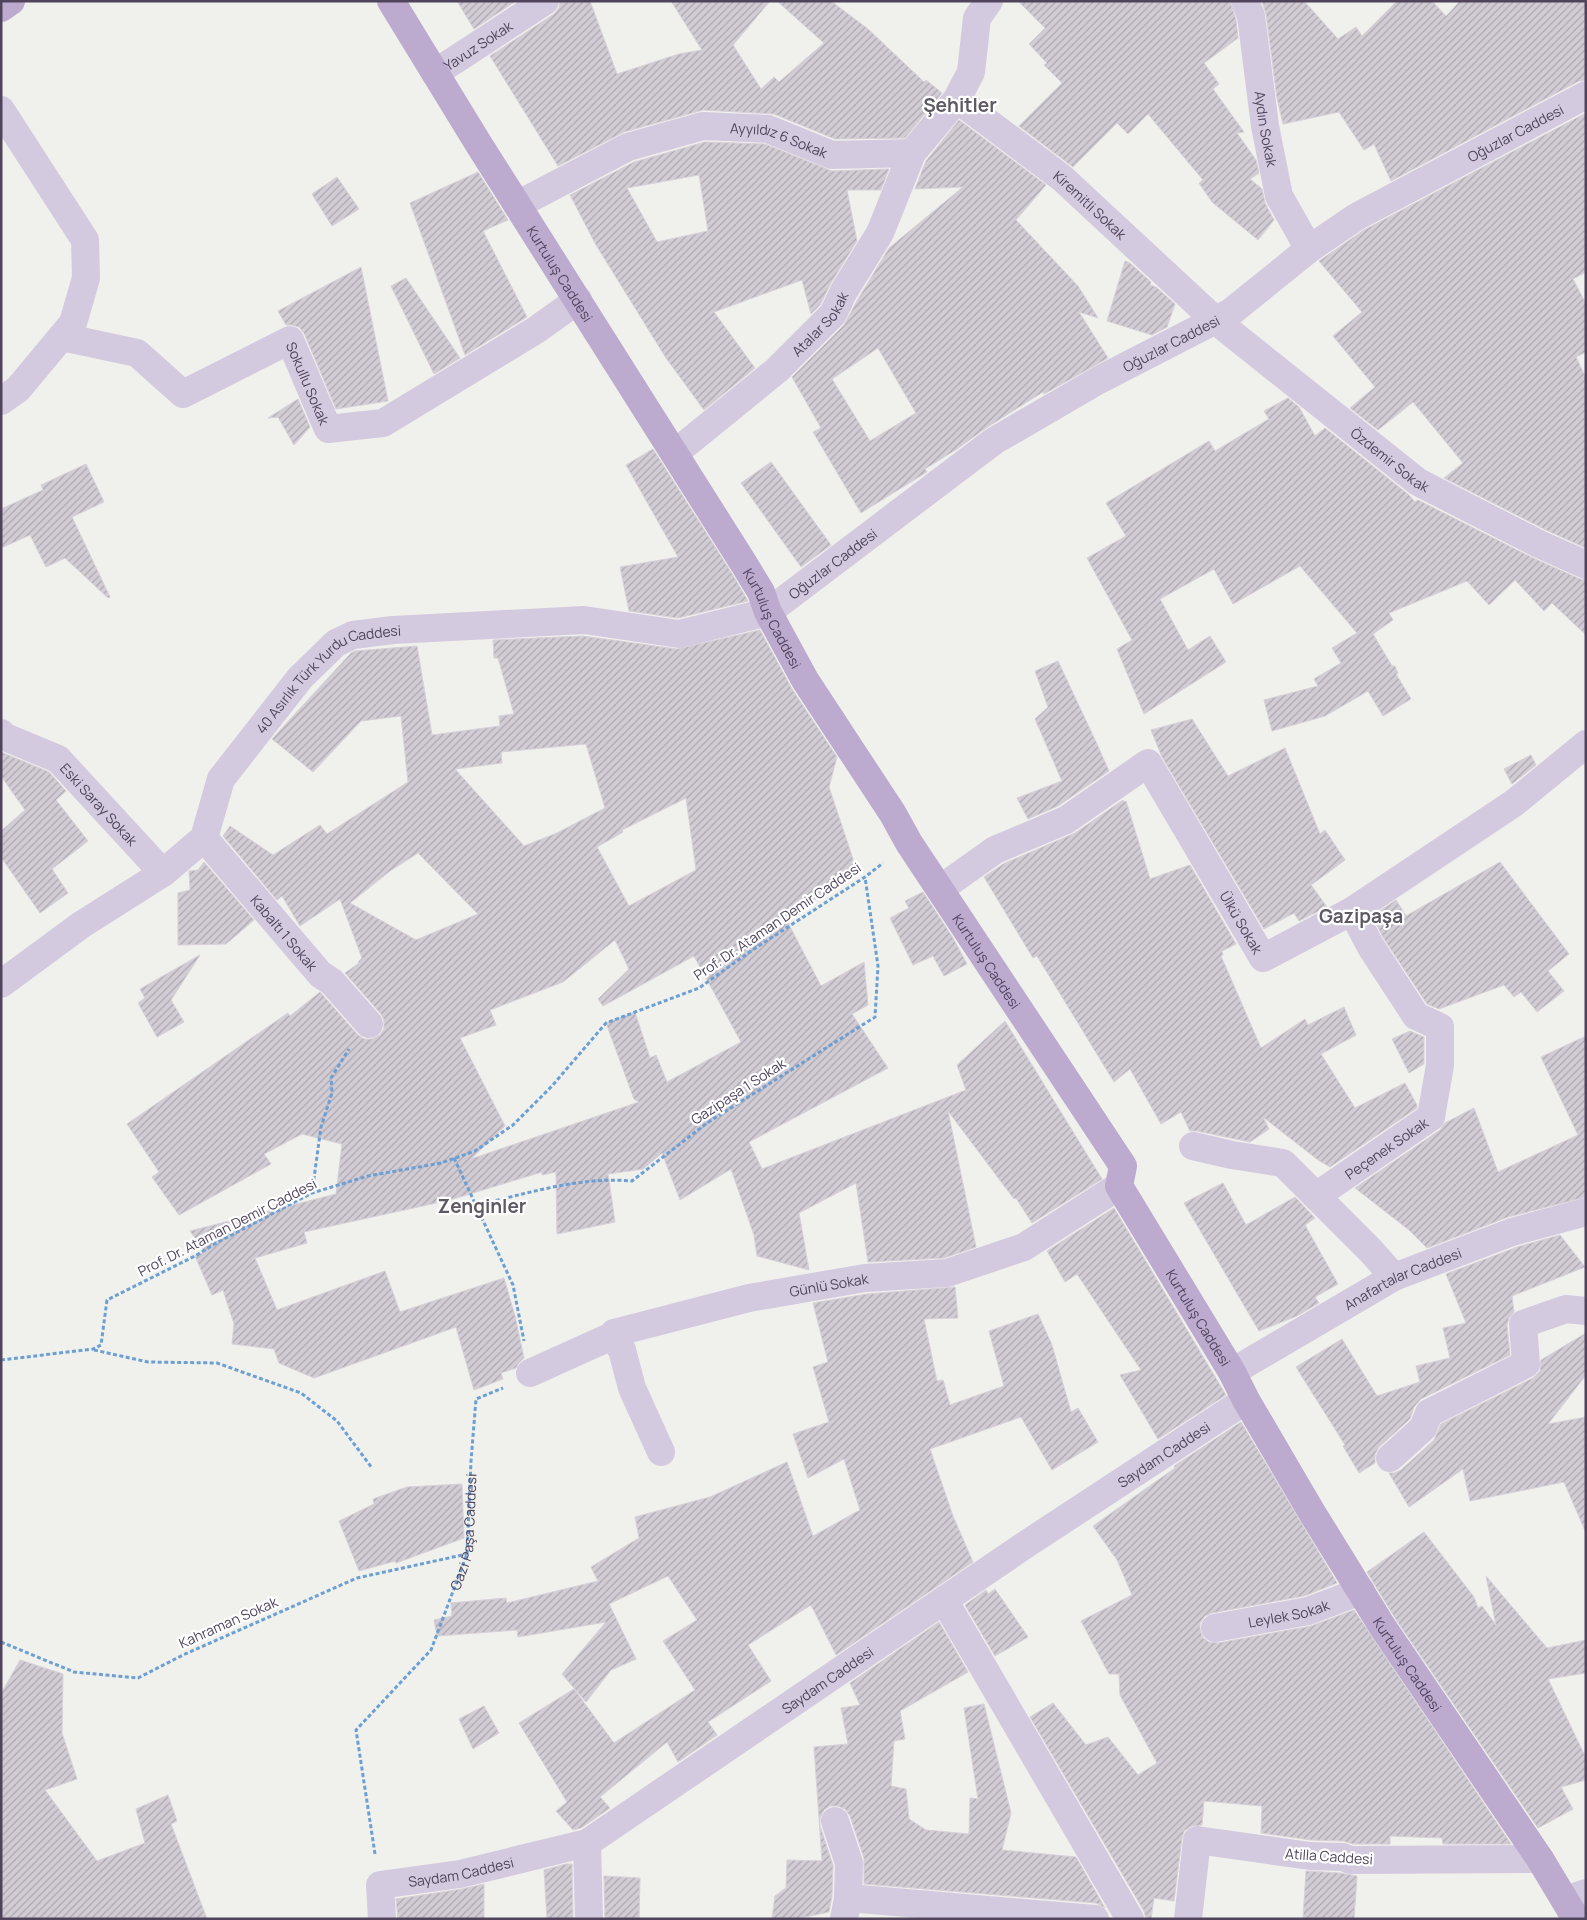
<svg xmlns="http://www.w3.org/2000/svg" width="1587" height="1920" font-family="Manrope,sans-serif">
	<style>
		.building { fill: url(#building-hatch); stroke: #d7d0d9; fill-rule: evenodd }
		.lines { fill: none; stroke-linecap: round; stroke-linejoin: round }
		.path { stroke: #6c9fd3; stroke-width: 3; stroke-dasharray: 4 2.5; stroke-linecap: butt }
		.minor { stroke: #d3cadf; stroke-width: 28 }
		.primary { stroke: #bcaacf; stroke-width: 28 }
		.labels { text-anchor: middle; dominant-baseline: central; stroke-width: 4.5; stroke-linejoin: round; paint-order: stroke }
		.street-label { font-size: 14px; fill: #4f445c; stroke: #fff }
		.district-label { font-size: 19px; font-weight: bold; fill: #5e5962; stroke: #fff }
	</style>
	<defs>
		<pattern id="building-hatch" width="6" height="6" patternUnits="userSpaceOnUse" patternTransform="scale(1.25)"><rect width="6" height="6" fill="#d2ccd5"/><path d="M-1 1l2-2M0 6l6-6M5 7l2-2" fill="none" stroke="#ada7b0"/></pattern>
	</defs>
	<rect width="100%" height="100%" fill="#f0f0ec"/>
	<g class="building">
		<path d="M457,1H516L474,29Z"/>
		<path d="M560,1H590L617,74L679,54L702,50L671,1H770L733,45L761,89L774,77L779,82L824,43L777,1H831L868,29L924,82L926,80L942,93L905,138L835,139L774,114L703,110L624,132L558,166L490,56L554,14L559,8Z"/>
		<path d="M1018,1H1230L1236,20L1238,38L1204,63L1219,84L1213,89L1244,132L1237,133L1256,160L1259,173L1250,179L1262,189L1265,203L1274,220L1258,240L1212,202L1199,183L1203,180L1148,114L1128,134L1117,123L1073,167L1019,126L1062,83L1044,65L1047,63L1029,44L1045,28Z"/>
		<path d="M1262,1H1304L1338,39L1356,27L1362,36L1397,1H1432L1446,16L1460,1H1586V80L1579,81L1391,181L1374,144L1364,150L1339,112L1283,124L1277,98L1266,14Z"/>
		<path d="M1586,113V272L1573,279L1586,304V352L1576,357L1586,378V548L1546,530L1444,478L1463,463L1413,402L1378,430L1350,408L1375,387L1333,336L1362,312L1319,261L1364,230Z"/>
		<path d="M959,120L1046,185L1016,220L1078,286L1098,318L1079,312L1108,358L1044,394L1043,392L986,428L957,449L925,469L927,472L861,513L813,432L821,428L792,377L844,325L858,299L889,248L963,187L915,189L926,161ZM878,348L916,413L870,441L832,379Z"/>
		<path d="M705,142L765,144L832,171L889,169L881,190H847L857,241L831,283L820,305L811,314L802,280L714,312L755,368L704,410L666,358L596,245L570,195L634,162ZM699,175L708,231L657,242L627,188Z"/>
		<path d="M478,172L508,220L483,231L527,317L465,355L410,203Z"/>
		<path d="M337,177L359,209L332,226L312,194Z"/>
		<path d="M1125,261L1130,263L1151,282L1150,285L1156,287L1175,304L1167,327L1152,335L1107,321Z"/>
		<path d="M361,267L388,401L336,409L304,333L299,327L292,325H286L278,311Z"/>
		<path d="M406,278L460,358L434,374L391,286Z"/>
		<path d="M1288,398L1299,407L1315,436L1325,428L1409,495L1415,502L1418,500L1533,558L1580,579L1586,580V635L1552,603L1544,611L1515,580L1489,605L1467,581L1389,613L1393,620L1373,634L1392,666H1395L1398,673L1396,674L1411,699L1383,716L1368,691L1325,716L1272,731L1264,700L1318,686L1314,679L1341,663L1332,648L1357,633L1300,566L1233,604L1214,569L1160,599L1188,650L1210,636L1226,662L1144,714L1117,649L1132,640L1087,558L1126,536L1106,503L1209,441L1215,451L1269,419L1264,411Z"/>
		<path d="M298,399L310,427L294,445L278,417L268,418Z"/>
		<path d="M653,449L731,572L748,601L678,618L629,611L620,567L678,557L626,465Z"/>
		<path d="M771,462L831,545L801,567L741,483Z"/>
		<path d="M86,464L104,502L72,517L110,597L108,598L65,558L46,567L30,535L1,548V509L43,490L41,485Z"/>
		<path d="M760,630L792,689L837,757L829,787L853,859L855,876L785,917L821,986L864,962L868,1005L852,1014L888,1068L749,1142L762,1169L966,1090L957,1065L1005,1021L1102,1179L1032,1223L1016,1198L1014,1199L948,1111L976,1247L944,1258L868,1262L856,1183L799,1213L809,1270L757,1256L754,1235L731,1169L680,1200L662,1153L643,1169L608,1174L615,1222L557,1234L556,1172L542,1175V1172L450,1200L304,1232L307,1243L255,1258L277,1310L385,1271L400,1312L504,1278L515,1316L524,1358L518,1364L516,1368L501,1373L503,1379L474,1390L456,1327L314,1378L279,1363L274,1349L232,1344L234,1324L223,1290L212,1295L195,1256L205,1252L190,1231L336,1194L342,1144L302,1134L264,1154L271,1164L179,1215L152,1177L159,1172L127,1124L288,1013L290,1016L320,992L358,1035L364,1039H372L380,1035L384,1029V1020L381,1014L345,973L359,963L358,962L362,958L340,899L300,926L282,896L277,900L223,836L230,826L273,855L320,825L327,834L408,782L401,716L361,721L313,772L272,739L351,653L355,651L417,646L432,735L500,726L499,716L514,714L498,658H494L493,640L583,636L677,649ZM586,744L605,808L557,833L524,846L455,769L502,763L501,752ZM686,798L696,870L629,906L597,847L623,832L622,830ZM418,853L478,914L416,940L350,903L390,871ZM615,940L629,969L598,999L603,1006L694,956L741,1042L667,1082L656,1055L650,1058L635,1012L606,1023L634,1099L639,1102L471,1159L505,1126L460,1038L496,1025L490,1010L563,982Z"/>
		<path d="M1058,661L1097,744L1095,745L1097,744L1109,771L1058,806L1028,819L1017,798L1062,781L1035,719L1048,707L1035,671Z"/>
		<path d="M1192,719L1228,776L1285,748L1320,834L1325,830L1345,860L1311,885L1327,907L1299,921L1294,913L1264,929L1162,757L1151,730Z"/>
		<path d="M1,752L49,772L66,791L56,800L88,841L52,869L68,893L40,913L1,857V831L25,810L1,776Z"/>
		<path d="M1531,755L1536,765L1512,784L1504,769Z"/>
		<path d="M1123,800L1124,802L1126,801L1150,879L1190,865L1236,944L1222,951L1223,955L1221,956L1261,1048L1305,1019L1308,1025L1344,1007L1356,1035L1321,1054L1355,1108L1405,1083L1417,1105V1108L1330,1167L1318,1160L1263,1117L1269,1129L1250,1142L1197,1131H1190L1181,1112L1161,1124L1130,1069L1114,1082L1037,956L1033,958L984,877L1003,864L1075,833Z"/>
		<path d="M204,862L254,920L226,944L178,945V893L190,890L189,871L198,870Z"/>
		<path d="M1500,862L1569,954L1548,971L1564,991L1537,1012L1521,992L1514,997L1504,985L1439,1009L1427,1004L1384,939L1372,916L1396,900L1406,916Z"/>
		<path d="M923,892L953,938L967,964L944,976L933,956L913,965L890,918L909,908L905,901Z"/>
		<path d="M200,955L171,1000L184,1022L157,1037L138,1003L145,998L140,989Z"/>
		<path d="M1410,1031L1424,1037V1064L1409,1073L1392,1039Z"/>
		<path d="M1586,1036V1197L1508,1217L1427,1248L1409,1230L1355,1188L1440,1130L1445,1123L1474,1108L1498,1172L1578,1135L1541,1057Z"/>
		<path d="M1223,1183L1246,1225L1295,1197L1315,1218L1305,1225L1338,1284L1315,1297L1319,1303L1297,1316L1259,1331L1184,1203Z"/>
		<path d="M1114,1208L1226,1395L1158,1439L1120,1375L1141,1370L1077,1274L1065,1282L1047,1251Z"/>
		<path d="M1560,1235L1585,1267L1512,1296L1514,1312L1509,1318L1507,1325L1510,1355L1421,1399L1414,1407L1410,1419L1379,1447L1375,1454V1463L1359,1473L1343,1446L1345,1445L1296,1367L1342,1339L1377,1396L1420,1382L1416,1366L1450,1358L1443,1328L1466,1323L1446,1274L1517,1247Z"/>
		<path d="M955,1287L958,1318L924,1319L937,1381L943,1380L950,1405L1004,1386L989,1331L1038,1314L1052,1345L1071,1412L1078,1408L1098,1442L1052,1470L1021,1417L930,1449L953,1516L973,1562L836,1655L811,1605L748,1645L771,1681L708,1722L717,1735L678,1762L667,1742L600,1797L610,1808L581,1828L573,1830L556,1811L567,1802L519,1723L574,1689L614,1743L695,1690L663,1641L697,1620L668,1576L609,1604L636,1659L611,1670L586,1702L562,1674L606,1622L518,1637L517,1630L437,1636L434,1620L452,1616L451,1603L506,1598L507,1603L598,1581L591,1567L639,1538L635,1517L710,1497L787,1462L813,1536L860,1510L844,1459L808,1478L793,1434L829,1422L813,1367L828,1362L813,1303L867,1294Z"/>
		<path d="M1586,1333V1375L1548,1424L1586,1417V1533L1564,1482L1470,1501L1463,1469L1409,1507L1389,1473H1394L1401,1470L1434,1440L1441,1424L1533,1378L1540,1371L1541,1360Z"/>
		<path d="M1241,1422L1337,1583L1304,1596L1212,1613L1205,1616L1200,1623V1630L1203,1638L1209,1642L1218,1643L1311,1626L1354,1610L1511,1844H1443L1442,1838L1390,1836V1844H1353L1343,1841L1311,1840L1261,1833L1262,1806L1204,1801L1202,1825L1191,1826L1184,1831L1182,1838L1174,1901L1154,1898L1151,1919H1146L1144,1911L1030,1717L1053,1703L1086,1745L1108,1737L1138,1775L1157,1763L1120,1695L1119,1674H1109L1081,1621L1132,1595L1117,1560L1093,1526L1175,1468L1174,1466Z"/>
		<path d="M462,1484L464,1538L396,1563L395,1561L359,1571L339,1521L374,1504L373,1499L407,1487Z"/>
		<path d="M1424,1532L1474,1597L1478,1608L1482,1606L1496,1625L1486,1576L1547,1648L1586,1640V1673L1548,1679L1586,1758V1780L1561,1787L1573,1809L1538,1828L1395,1618L1367,1572Z"/>
		<path d="M995,1589L1028,1637L995,1656L965,1605L986,1590L988,1594Z"/>
		<path d="M939,1622L968,1672L900,1711L905,1739L894,1741L891,1786L906,1789L909,1819L926,1830L969,1834L970,1798L978,1799L964,1708L984,1704L1011,1813L1002,1850L1076,1857L1105,1908L1096,1903L864,1884V1858L850,1816L845,1809L838,1806H830L824,1810L820,1818V1826L833,1865L832,1896L829,1912L796,1919H772L775,1896L786,1888L787,1860L822,1861L814,1747L848,1744L841,1708L860,1705L850,1683Z"/>
		<path d="M20,1660L63,1674L62,1733L77,1779L45,1790L97,1861L145,1843L136,1809L168,1795L177,1821L171,1824L207,1919H1V1694Z"/>
		<path d="M484,1706L499,1733L473,1749L459,1719Z"/>
		<path d="M566,1864H572L573,1919H547L544,1870Z"/>
		<path d="M1306,1871L1340,1873L1357,1876L1354,1919L1303,1918Z"/>
		<path d="M604,1876L640,1878L639,1919H605Z"/>
		<path d="M484,1884V1919H398L396,1899L462,1889Z"/>
	</g>
	<g class="lines">
		<g class="path">
			<path d="M454,1158L513,1285L524,1341"/>
			<path d="M312,1193L321,1127L332,1093L331,1078L349,1049"/>
			<path d="M477,1205C526,1194 580,1176 632,1181L707,1123L875,1017L878,966L865,877"/>
			<path d="M94,1350L148,1362L217,1363L301,1393L337,1421L372,1468"/>
			<path d="M1,1360L93,1349L101,1345L107,1300L195,1256L218,1242L312,1193L368,1176L441,1163L475,1151L513,1125L552,1086L606,1023L699,988L754,949L865,877L883,863"/>
			<path d="M1,1642L74,1672L138,1678L183,1655L357,1578L467,1554"/>
			<path id="s1" d="M375,1854L356,1730L431,1650L467,1554L471,1461L476,1399L503,1388"/>
		</g>
		<g class="minor">
			<path id="s2" d="M1245,1L1251,16L1265,126L1279,196L1309,249"/>
			<path id="s3" d="M435,73L545,1"/>
			<path id="s4" d="M957,99L1062,178L1215,320L1418,482L1539,544L1586,565"/>
			<path d="M1,110L85,240L86,278L73,323L18,389L1,401"/>
			<path id="s5" d="M517,205L628,147L703,126L768,129L832,155L912,153"/>
			<path id="s6" d="M62,337L137,353L183,394L290,340L328,429L383,423L536,330L578,300"/>
			<path id="s7" d="M675,453L777,370L833,314L844,291L880,233L912,153L957,99L971,72L977,18L989,1"/>
			<path id="s8" d="M1,733L5,737L58,759L163,873"/>
			<path id="s9" d="M204,838L320,974L332,982L369,1024"/>
			<path id="s10" d="M940,889L995,850L1066,820L1148,763L1263,958L1352,911L1514,803L1586,744"/>
			<path id="s11" d="M1,984L81,925L163,873L204,838L221,779L300,678L336,643L353,635L393,630L584,620L679,634L768,612L994,441L1099,380L1231,312L1309,249L1356,217L1586,95"/>
			<path d="M1193,1146L1232,1155L1283,1163L1371,1251L1394,1277"/>
			<path id="s12" d="M1316,1196L1431,1117L1440,1065V1027L1416,1016L1371,947L1352,911"/>
			<path d="M612,1336L622,1350L632,1388L661,1452"/>
			<path id="s13" d="M1232,1372L1394,1277L1512,1232L1586,1212"/>
			<path id="s14" d="M530,1373L612,1336L614,1333L749,1298L865,1278L947,1273L1024,1247L1119,1186"/>
			<path d="M1390,1458L1423,1428L1429,1413L1526,1364L1523,1324L1566,1309L1586,1311"/>
			<path d="M944,1600L1130,1919"/>
			<path id="s15" d="M1215,1628L1308,1611L1361,1591"/>
			<path d="M835,1821L849,1863L848,1898L844,1919"/>
			<path d="M587,1843L589,1919"/>
			<path d="M848,1898L1095,1919"/>
			<path d="M1566,1900L1586,1893"/>
			<path id="s16" d="M382,1919L380,1885L460,1874L587,1843L1022,1547L1246,1400"/>
			<path d="M1188,1919L1197,1840L1310,1856L1343,1857L1350,1860L1540,1859"/>
		</g>
		<g class="primary">
			<path id="s17" d="M391,1L478,143L744,564L761,592L768,612L805,680L893,814L909,843L1123,1166L1119,1186L1232,1372L1246,1400L1311,1511L1382,1626L1540,1859L1576,1919"/>
			<path d="M1,8L11,1"/>
		</g>
	</g>
	<g class="labels">
		<g class="street-label">
			<text stroke="none"><textPath href="#s3" startOffset="51">Yavuz Sokak</textPath></text>
			<text stroke="none"><textPath href="#s2" startOffset="130">Aydın Sokak</textPath></text>
			<text stroke="none"><textPath href="#s11" startOffset="1819">Oğuzlar Caddesi</textPath></text>
			<text stroke="none"><textPath href="#s5" startOffset="281">Ayyıldız 6 Sokak</textPath></text>
			<text stroke="none"><textPath href="#s4" startOffset="170">Kiremitli Sokak</textPath></text>
			<text stroke="none"><textPath href="#s17" startOffset="321">Kurtuluş Caddesi</textPath></text>
			<text stroke="none"><textPath href="#s7" startOffset="195">Atalar Sokak</textPath></text>
			<text stroke="none"><textPath href="#s11" startOffset="1414">Oğuzlar Caddesi</textPath></text>
			<text stroke="none"><textPath href="#s6" startOffset="305">Sokullu Sokak</textPath></text>
			<text stroke="none"><textPath href="#s4" startOffset="564">Özdemir Sokak</textPath></text>
			<text stroke="none"><textPath href="#s11" startOffset="1009">Oğuzlar Caddesi</textPath></text>
			<text stroke="none"><textPath href="#s17" startOffset="726">Kurtuluş Caddesi</textPath></text>
			<text stroke="none"><textPath href="#s11" startOffset="465">40 Asırlık Türk Yurdu Caddesi</textPath></text>
			<text stroke="none"><textPath href="#s8" startOffset="124">Eski Saray Sokak</textPath></text>
			<text transform="translate(777 921) rotate(-34)">Prof. Dr. Ataman Demir Caddesi</text>
			<text stroke="none"><textPath href="#s10" startOffset="429">Ülkü Sokak</textPath></text>
			<text stroke="none"><textPath href="#s9" startOffset="124">Kabaltı 1 Sokak</textPath></text>
			<text stroke="none"><textPath href="#s17" startOffset="1131">Kurtuluş Caddesi</textPath></text>
			<text transform="translate(738 1091) rotate(-33)">Gazipaşa 1 Sokak</text>
			<text stroke="none"><textPath href="#s12" startOffset="85">Peçenek Sokak</textPath></text>
			<text transform="translate(227 1227) rotate(-27)">Prof. Dr. Ataman Demir Caddesi</text>
			<text stroke="none"><textPath href="#s13" startOffset="195">Anafartalar Caddesi</textPath></text>
			<text stroke="none"><textPath href="#s14" startOffset="314">Günlü Sokak</textPath></text>
			<text stroke="none"><textPath href="#s17" startOffset="1551">Kurtuluş Caddesi</textPath></text>
			<text stroke="none"><textPath href="#s16" startOffset="941">Saydam Caddesi</textPath></text>
			<text stroke="none"><textPath href="#s1" startOffset="359">Gazi Paşa Caddesi</textPath></text>
			<text stroke="none"><textPath href="#s15" startOffset="75">Leylek Sokak</textPath></text>
			<text transform="translate(228 1622) rotate(-24)">Kahraman Sokak</text>
			<text stroke="none"><textPath href="#s17" startOffset="1956">Kurtuluş Caddesi</textPath></text>
			<text stroke="none"><textPath href="#s16" startOffset="536">Saydam Caddesi</textPath></text>
			<text transform="translate(1329 1856) rotate(4)">Atilla Caddesi</text>
			<text stroke="none"><textPath href="#s16" startOffset="116">Saydam Caddesi</textPath></text>
		</g>
		<g class="district-label">
			<text x="960" y="105">Şehitler</text>
			<text x="1361" y="916">Gazipaşa</text>
			<text x="482" y="1206">Zenginler</text>
		</g>
	</g>
	<rect width="1587" height="1920" fill="none" stroke="#4f445c" stroke-width="5"/>
</svg>
